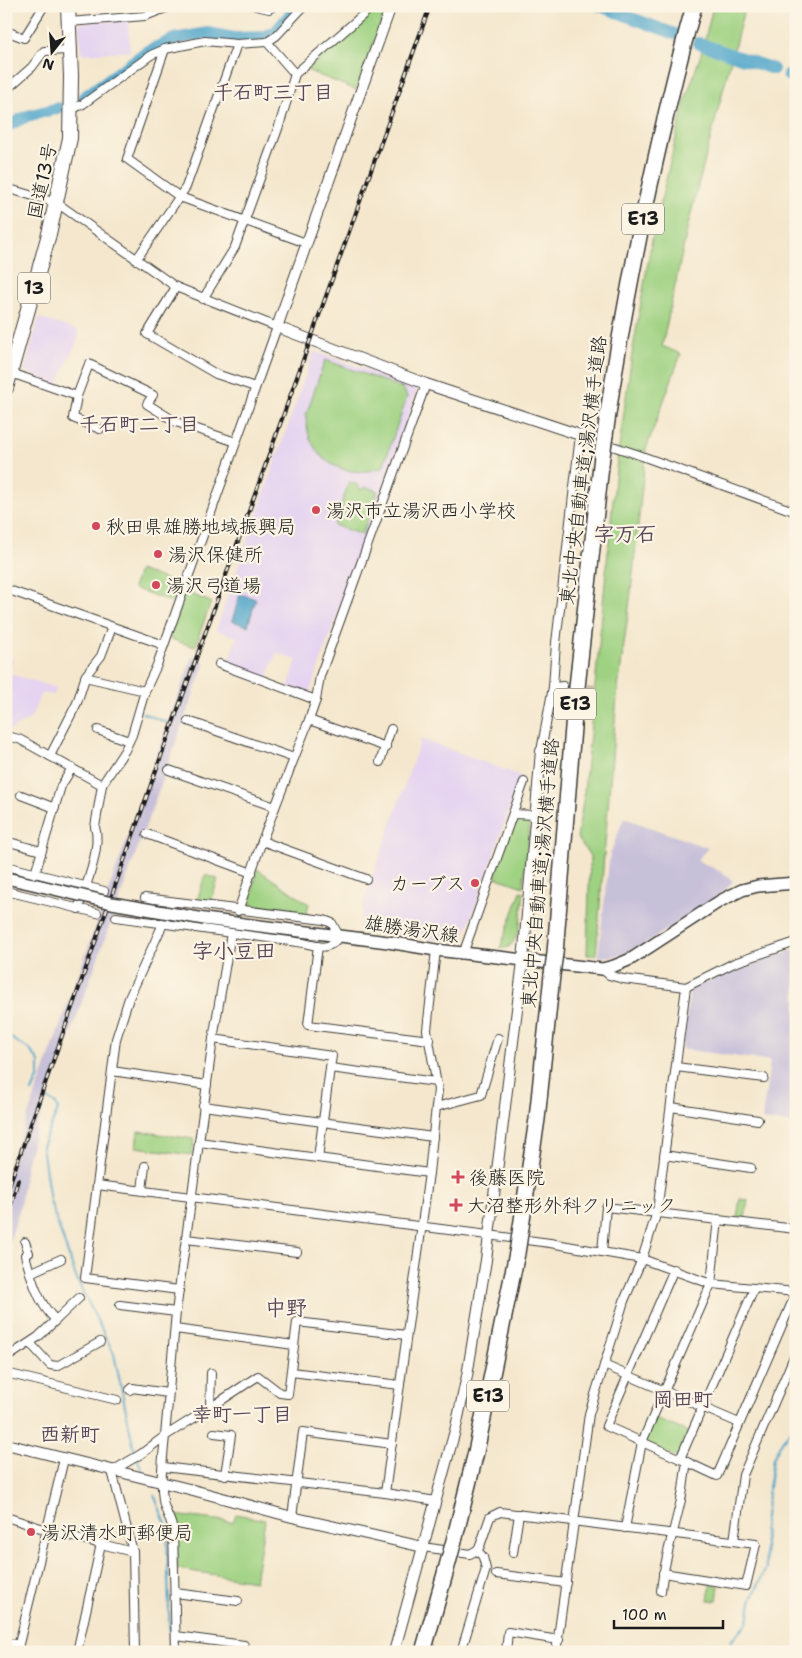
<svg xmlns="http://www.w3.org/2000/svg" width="802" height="1658" font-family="'Shantell Sans','Klee One',sans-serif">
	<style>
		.built { fill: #e5d3f1 }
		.industrial { fill: #c7c0d9 }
		.green { fill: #9ed181; stroke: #5d764e }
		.water { fill: #4ea4ca; stroke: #356073 }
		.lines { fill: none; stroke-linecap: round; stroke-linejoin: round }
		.stream { stroke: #4ea4ca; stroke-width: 2 }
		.river { stroke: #4ea4ca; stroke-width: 12 }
		.minor-tunnel { stroke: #c9beaa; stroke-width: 8; stroke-dasharray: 8 4; stroke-linecap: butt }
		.minor-casing { stroke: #3c3a37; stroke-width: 10 }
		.tertiary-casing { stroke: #3c3a37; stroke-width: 12 }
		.secondary-casing { stroke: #3c3a37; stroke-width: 14 }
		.trunk-casing { stroke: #3c3a37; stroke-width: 16 }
		.motorway-casing { stroke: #3c3a37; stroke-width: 18 }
		.minor { stroke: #fff; stroke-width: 8 }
		.tertiary { stroke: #fff; stroke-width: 10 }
		.secondary { stroke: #fff; stroke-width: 11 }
		.trunk { stroke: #fff; stroke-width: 14 }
		.motorway { stroke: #fff; stroke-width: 15 }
		.rail-casing { stroke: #1c1c1c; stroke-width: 4 }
		.rail { stroke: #fcf5e5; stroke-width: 2; stroke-dasharray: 5.5; stroke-linecap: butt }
		.secondary-bridge-casing { stroke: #3c3a37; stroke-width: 14; stroke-linecap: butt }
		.motorway-bridge-casing { stroke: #3c3a37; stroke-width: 18; stroke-linecap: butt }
		.secondary-bridge { stroke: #fff; stroke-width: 11 }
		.motorway-bridge { stroke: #fff; stroke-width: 15 }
		.poi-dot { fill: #d1495b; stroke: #fcf5e5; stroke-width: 2 }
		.labels { text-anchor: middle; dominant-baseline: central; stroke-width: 4.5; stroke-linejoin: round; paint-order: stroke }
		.shield { fill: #fcf5e5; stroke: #5f5d58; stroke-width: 1 }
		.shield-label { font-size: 18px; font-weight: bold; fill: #1c1c1c }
		.street-label { font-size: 19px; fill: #1c1c1c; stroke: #fcf5e5 }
		.poi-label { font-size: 19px; fill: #1c1c1c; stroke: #fcf5e5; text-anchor: start }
		.neighbourhood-label { font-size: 20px; font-weight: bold; fill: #5a4759; stroke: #fcf5e5 }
		.quarter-label { font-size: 21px; font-weight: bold; fill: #5a4759; stroke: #fcf5e5 }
	</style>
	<rect width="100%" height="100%" fill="#fcf5e5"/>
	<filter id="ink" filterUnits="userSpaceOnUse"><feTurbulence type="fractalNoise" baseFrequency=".02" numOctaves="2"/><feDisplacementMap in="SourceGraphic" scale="10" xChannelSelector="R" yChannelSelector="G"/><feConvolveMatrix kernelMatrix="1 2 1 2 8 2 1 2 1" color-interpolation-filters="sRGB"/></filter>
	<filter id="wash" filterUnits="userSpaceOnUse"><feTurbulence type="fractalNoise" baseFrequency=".0096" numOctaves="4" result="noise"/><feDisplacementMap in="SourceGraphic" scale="20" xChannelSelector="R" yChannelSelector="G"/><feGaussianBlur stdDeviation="1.12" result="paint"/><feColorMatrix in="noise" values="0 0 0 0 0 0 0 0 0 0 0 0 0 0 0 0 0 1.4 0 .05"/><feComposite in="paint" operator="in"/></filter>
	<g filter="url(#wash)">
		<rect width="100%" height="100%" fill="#f4e7cd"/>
		<g class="built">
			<path d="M128,20L130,51L81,54L79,23Z"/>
			<path d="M39,318L77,330L79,336L57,387L24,371Z"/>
			<path d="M314,351L415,387L417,390L309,694L288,687L297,660L276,653L267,679L227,665L237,637L216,630Z"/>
			<path d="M6,656L13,659L7,673L57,688L54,695L41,693L31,718L6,732Z"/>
			<path d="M421,739L521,776L462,943L383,933L360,927L365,898Z"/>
		</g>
		<g class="industrial">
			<path d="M192,657L205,662L36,1129L26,1165L20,1207L6,1253V1177Z"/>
			<path d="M624,818L708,848L697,860L719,871L733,881L723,892L639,948L625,954L609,957L598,956L610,854Z"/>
			<path d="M796,950V1124L762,1120L770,1061L682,1049L690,988L770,957Z"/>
		</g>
		<g class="green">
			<path d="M378,6H383L386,10L356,90L306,70Z"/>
			<path d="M713,6H745L689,221L662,346L681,354L646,449L631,592L617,696L596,955H587L590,856L577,837L583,802L597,666L616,469L632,354L652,239L684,104L703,48Z"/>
			<path d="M325,360L403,388L407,397L383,467C343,482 306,458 306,415Z"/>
			<path d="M349,482L358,485L361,490L366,487L378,491L362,535L334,525Z"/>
			<path d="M139,570L179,584L172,602L133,588Z"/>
			<path d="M185,592L211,602L195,647L168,638Z"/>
			<path d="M525,818L530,823L523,887L495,877L514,822L518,819Z"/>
			<path d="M257,869L309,904L306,915L250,907Z"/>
			<path d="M205,875L218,879L211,902L197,901Z"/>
			<path d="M521,891L524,892L519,933L517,934C514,942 510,950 500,948Z"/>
			<path d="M138,1131L194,1139L192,1155L136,1147Z"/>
			<path d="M740,1199L748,1200L745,1219L737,1217Z"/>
			<path d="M653,1418L691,1433L680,1459L642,1442Z"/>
			<path d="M236,1514L265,1520L255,1581L177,1569V1527L174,1515L233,1522Z"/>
			<path d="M710,1585L719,1586L717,1601L708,1600Z"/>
		</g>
		<path class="water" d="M240,594L256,599L248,626L232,621Z"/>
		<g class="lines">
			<g class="stream">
				<path d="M142,713L168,723"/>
				<path d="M6,1035L30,1050L39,1062V1076L32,1092"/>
				<path d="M48,1099L55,1103L58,1110L42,1146L50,1201L77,1280L114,1354L135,1454"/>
				<path d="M137,1458L142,1470"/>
				<path d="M154,1495L167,1527L170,1652"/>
				<path d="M730,1652L731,1641L748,1622L751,1601L766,1568L764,1524L773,1458L783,1439L796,1426"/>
			</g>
			<g class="river">
				<path d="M600,6L675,34"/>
				<path d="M698,43L773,69"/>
				<path d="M788,75L796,81"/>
				<path d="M84,97L146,52L174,39L208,33L234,38L264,37L275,32L298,6"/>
				<path d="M6,127L27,116L58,108"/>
			</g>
		</g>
	</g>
	<g filter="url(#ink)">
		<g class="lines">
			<path class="minor-tunnel" d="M563,686L598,689"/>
			<g class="minor-casing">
				<g id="minor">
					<path d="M256,6L269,9L274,6"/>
					<path d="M69,22L145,16L171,6"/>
					<path d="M6,31L24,38L44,6"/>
					<path d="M267,42L295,74"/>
					<path d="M165,49L127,159L180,197L306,243"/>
					<path d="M6,90L32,67L44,51L70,50"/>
					<path d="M71,110L83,104L151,55L165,49L205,41L237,44L267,42L276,36L304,6"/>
					<path d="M6,188L57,203L176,287L277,327L157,665L145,691L132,735L125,750L102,785L19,739L6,736"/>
					<path d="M136,260L186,187L237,44"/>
					<path d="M176,287L147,334L216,374L255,387"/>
					<path d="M203,299L235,247L279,126L295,74L373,6"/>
					<path d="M11,373L77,396L89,364L153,395L147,404L176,422L236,442"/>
					<path d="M77,396L73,418L100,429"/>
					<path d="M6,589L164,645"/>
					<path d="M219,664L316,700"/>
					<path d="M85,677L145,691"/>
					<path d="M553,687L563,686"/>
					<path d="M309,720L386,747"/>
					<path d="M188,721L294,758"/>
					<path d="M98,730L129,741"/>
					<path d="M541,751L553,687L556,643L580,435L639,455L796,512"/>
					<path d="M50,756L77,703L86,675L101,656L112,627"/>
					<path d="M380,762L391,729"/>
					<path d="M169,770L275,807"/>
					<path d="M21,795L55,808"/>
					<path d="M513,814L536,815"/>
					<path d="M147,834L252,873"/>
					<path d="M6,841L41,851"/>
					<path d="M262,841L366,879"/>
					<path d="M6,866L104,891"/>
					<path d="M35,874L61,786L72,768"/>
					<path d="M6,891L97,913"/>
					<path d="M173,902L129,998L116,1039L85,1278L179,1290"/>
					<path d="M78,909C85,888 102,848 95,827L102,785"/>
					<path d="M238,911L262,841L309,720L316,700L320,676L426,384"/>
					<path d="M116,917L304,943C319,947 330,951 339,936L332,923L324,920L145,898"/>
					<path d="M318,946L308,1025L430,1040"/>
					<path d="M463,954L524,782"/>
					<path d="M602,969L609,975L623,979L686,987L734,963L796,942"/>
					<path d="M213,1039L332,1056L330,1068"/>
					<path d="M676,1067L764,1078"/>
					<path d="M112,1071L207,1085"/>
					<path d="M203,1106L433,1137"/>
					<path d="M436,1107L481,1095L498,1038"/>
					<path d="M671,1107L758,1120"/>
					<path d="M199,1142L429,1173"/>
					<path d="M664,1155L751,1168"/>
					<path d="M318,1158L330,1068L436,1082"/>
					<path d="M97,1185L550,1243L642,1259L711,1284L796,1292"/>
					<path d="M142,1190L145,1166"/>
					<path d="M186,1239L297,1252"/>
					<path d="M602,1252L606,1207L796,1229"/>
					<path d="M674,1269L606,1426L687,1462"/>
					<path d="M30,1273L61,1259"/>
					<path d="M120,1305L176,1312"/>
					<path d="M56,1320L79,1298"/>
					<path d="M175,1329L294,1345"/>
					<path d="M30,1343L50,1365L57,1366L100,1342"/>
					<path d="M6,1358L38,1337L56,1320C38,1304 31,1277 25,1255L29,1253L25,1242"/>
					<path d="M604,1365L739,1423"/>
					<path d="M291,1372L400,1385"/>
					<path d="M6,1373L117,1400"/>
					<path d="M130,1390L132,1388L168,1393"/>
					<path d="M210,1408L258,1376L280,1393L288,1394L297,1322L406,1335"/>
					<path d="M214,1433L231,1435L225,1475"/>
					<path d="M680,1459L754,1289"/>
					<path d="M163,1467L385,1493L436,1501"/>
					<path d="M385,1493L429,1173L436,1107L438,1090L427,1030L436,950"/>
					<path d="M6,1517L47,1530L101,1544"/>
					<path d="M292,1517L303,1432L392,1444"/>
					<path d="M625,1528L642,1442L711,1284L718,1219"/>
					<path d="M734,1541L743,1475L796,1352"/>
					<path d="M423,1547L470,1554L477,1550L480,1546L490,1517L500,1512L756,1544L746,1586L663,1573"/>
					<path d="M133,1552L112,1471L141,1454L165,1436L176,1312L213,1039L231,933"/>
					<path d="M513,1553L519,1514"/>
					<path d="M496,1574L566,1583"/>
					<path d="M661,1591C664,1560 673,1535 680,1504C684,1491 684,1476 687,1462L717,1476L796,1293"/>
					<path d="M175,1593L238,1601"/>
					<path d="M176,1636L244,1645"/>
					<path d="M6,1642L19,1645"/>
					<path d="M17,1652L64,1459"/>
					<path d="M77,1652L101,1544L133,1552L135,1652"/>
					<path d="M176,1652L173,1530C171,1519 164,1510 163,1500C160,1479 163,1457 165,1436L210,1408L211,1373"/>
					<path d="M461,1652L486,1569L483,1557L477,1550"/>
					<path d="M506,1652L508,1632L559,1640"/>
					<path d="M556,1652L589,1414L624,1301L642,1259L657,1212L686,987"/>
				</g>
			</g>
			<g class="tertiary-casing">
				<g id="tertiary">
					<path d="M391,6L277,327L426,384L580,435"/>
					<path d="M6,1444L193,1490L292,1517L423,1547"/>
					<path d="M394,1652L456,1427L467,1376L486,1260L523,961L541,751"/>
				</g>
			</g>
			<g class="secondary-casing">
				<g id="secondary">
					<path d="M6,878L33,884"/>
					<path d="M204,919L388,942L436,950L602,969L614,966L631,959L720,901L742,890L758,886L796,883"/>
				</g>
			</g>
			<g class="trunk-casing">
				<path id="trunk" d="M6,388L49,234L70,138L71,76L68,6"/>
			</g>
			<g class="motorway-casing">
				<g id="motorway">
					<path d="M605,435C615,362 628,290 643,217C658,147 674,76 694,6"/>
					<path d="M555,953L574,715L602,456"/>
					<path d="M521,1227L537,1119L552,975"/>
					<path d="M455,1537L476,1452L517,1253"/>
					<path d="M423,1652L446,1570"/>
				</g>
			</g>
			<use href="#minor" class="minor"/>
			<use href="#tertiary" class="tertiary"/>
			<use href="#secondary" class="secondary"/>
			<use href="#trunk" class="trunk"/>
			<use href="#motorway" class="motorway"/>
			<g class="rail-casing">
				<g id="rail">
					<path d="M6,1194L154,776L430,6"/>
					<path d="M6,1222L18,1180"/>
				</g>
			</g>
			<use href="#rail" class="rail"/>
			<g class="secondary-bridge-casing">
				<path id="secondary-bridge" d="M33,884L112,903L204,919"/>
			</g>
			<g class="motorway-bridge-casing">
				<g id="motorway-bridge">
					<path d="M602,456L605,435"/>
					<path d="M552,975L555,953"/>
					<path d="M517,1253L521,1227"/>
					<path d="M446,1570L455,1537"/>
				</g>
			</g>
			<use href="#secondary-bridge" class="secondary-bridge"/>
			<use href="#motorway-bridge" class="motorway-bridge"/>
		</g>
	</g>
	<g class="poi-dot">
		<circle cx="316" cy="510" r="5"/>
		<circle cx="96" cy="526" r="5"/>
		<circle cx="158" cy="554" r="5"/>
		<circle cx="156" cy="585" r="5"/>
		<circle cx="475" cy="883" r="5"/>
		<path d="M455.5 1169.5h5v5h5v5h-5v5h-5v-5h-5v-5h5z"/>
		<path d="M453.5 1197.5h5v5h5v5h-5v5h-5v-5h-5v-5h5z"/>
		<circle cx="31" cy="1532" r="5"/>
	</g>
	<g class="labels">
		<g class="shield">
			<rect x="622" y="203.5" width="42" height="31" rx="4"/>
			<rect x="18" y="272.5" width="32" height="31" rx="4"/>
			<rect x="554" y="688.5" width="42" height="31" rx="4"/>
			<rect x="467" y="1380.5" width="42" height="31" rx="4"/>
		</g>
		<g class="shield-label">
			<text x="643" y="219">E13</text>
			<text x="34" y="288">13</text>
			<text x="575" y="704">E13</text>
			<text x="488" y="1396">E13</text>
		</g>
		<g class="street-label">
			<text transform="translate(42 181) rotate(-78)">国道13号</text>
			<text transform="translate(583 470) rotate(-83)">東北中央自動車道;湯沢横手道路</text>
			<text transform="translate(540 873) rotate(-85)">東北中央自動車道;湯沢横手道路</text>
			<text transform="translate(412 929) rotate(8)">雄勝湯沢線</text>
		</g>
		<g class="poi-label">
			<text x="326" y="510">湯沢市立湯沢西小学校</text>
			<text x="106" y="526">秋田県雄勝地域振興局</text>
			<text x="168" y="554">湯沢保健所</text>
			<text x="166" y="585">湯沢弓道場</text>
			<text x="465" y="883" text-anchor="end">カーブス</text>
			<text x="469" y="1177">後藤医院</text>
			<text x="467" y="1205">大沼整形外科クリニック</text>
			<text x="41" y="1532">湯沢清水町郵便局</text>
		</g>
		<g class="neighbourhood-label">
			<text x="273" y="92">千石町三丁目</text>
			<text x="139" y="424">千石町二丁目</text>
			<text x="683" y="1399">岡田町</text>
			<text x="242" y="1414">幸町一丁目</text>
			<text x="70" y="1434">西新町</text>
		</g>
		<g class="quarter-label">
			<text x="625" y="534">字万石</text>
			<text x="234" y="951">字小豆田</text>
			<text x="286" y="1308">中野</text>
		</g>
	</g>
	<rect width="802" height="1658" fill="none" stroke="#fcf5e5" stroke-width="25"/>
	<g transform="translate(52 52) rotate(197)" stroke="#fcf5e5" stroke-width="4" paint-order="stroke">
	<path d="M0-4L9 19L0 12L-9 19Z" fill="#1c1c1c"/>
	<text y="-8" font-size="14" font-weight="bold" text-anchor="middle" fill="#1c1c1c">N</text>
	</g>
	<path d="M614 1620v8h109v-8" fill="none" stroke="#1c1c1c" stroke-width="2.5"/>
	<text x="622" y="1620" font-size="15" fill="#1c1c1c" stroke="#fcf5e5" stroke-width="4" paint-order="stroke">100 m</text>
</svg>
